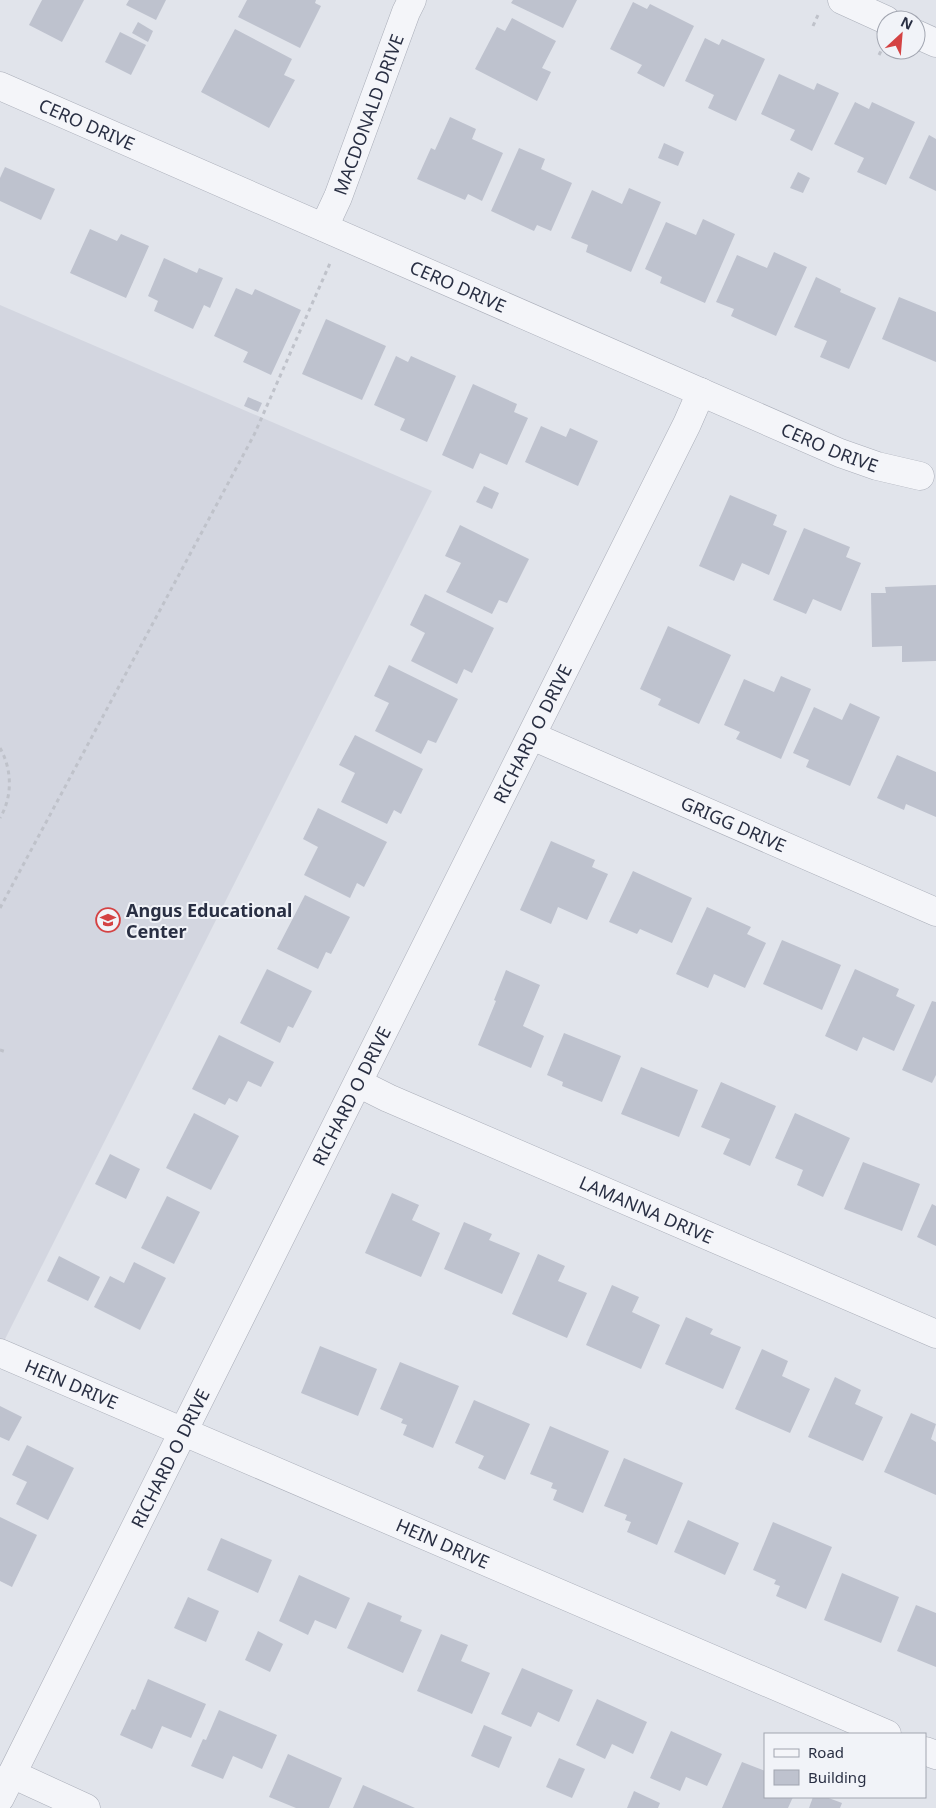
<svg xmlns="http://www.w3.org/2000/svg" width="936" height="1808" font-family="'Noto Sans',sans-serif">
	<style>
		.built { fill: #d3d6e0 }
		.building { fill: #bec2ce }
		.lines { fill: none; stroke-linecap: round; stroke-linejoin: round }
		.minor-casing { stroke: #aaaeb9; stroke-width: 29 }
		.path { stroke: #bfc2ca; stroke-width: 3; stroke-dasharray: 4 4; stroke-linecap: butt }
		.minor { stroke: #f4f5f9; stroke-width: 28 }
		.labels { text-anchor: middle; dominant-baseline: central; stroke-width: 4; stroke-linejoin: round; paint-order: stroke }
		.street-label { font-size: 18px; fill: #292f43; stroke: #f1f3f8 }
		.poi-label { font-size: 18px; font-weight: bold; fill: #292f43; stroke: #f1f3f8; text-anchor: start }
	</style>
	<rect width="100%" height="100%" fill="#e1e4eb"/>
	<path class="built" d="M0,305L432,491L0,1349Z"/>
	<g class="building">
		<path d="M42,0H84L62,42L29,25Z"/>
		<path d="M129,0H166L156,20L126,5Z"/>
		<path d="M247,0H316L315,3L321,6L300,48L238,17Z"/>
		<path d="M513,0H577L563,28L511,3Z"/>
		<path d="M633,2L647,9L650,4L694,26L664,87L637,73L642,65L610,49Z"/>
		<path d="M512,18L556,41L542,68L551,72L537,101L475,69L497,27L505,31Z"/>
		<path d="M138,22L153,31L148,42L132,33Z"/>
		<path d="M235,29L292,59L284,75L295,80L269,128L201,92Z"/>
		<path d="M120,32L146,45L131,75L105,62Z"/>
		<path d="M705,38L719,45L722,39L765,59L736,121L708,108L714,95L685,81Z"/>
		<path d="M779,74L814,90L817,83L839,93L812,151L790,140L795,130L761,114Z"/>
		<path d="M855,102L869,109L872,102L915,122L886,185L857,172L864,158L834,144Z"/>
		<path d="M450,117L476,129L472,139L503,153L482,201L468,194L465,200L417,179L431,148L435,150Z"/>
		<path d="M929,135L936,139V191L909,178Z"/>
		<path d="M664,143L684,152L678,166L658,158Z"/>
		<path d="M519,148L545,159L541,169L572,183L551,231L537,225L534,231L491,211Z"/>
		<path d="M5,167L55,189L41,220L0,201V178Z"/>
		<path d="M798,172L810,178L803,193L790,188Z"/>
		<path d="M629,188L661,202L631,272L586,252L588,245L571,238L592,190L622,204Z"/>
		<path d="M703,219L735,234L705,303L660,283L662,277L645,269L666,222L696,235Z"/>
		<path d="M90,229L117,241L121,234L149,246L126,298L70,273Z"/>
		<path d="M774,252L807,267L776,336L731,316L734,309L716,302L737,255L767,268Z"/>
		<path d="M164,258L197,273L199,268L223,278L210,308L204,305L193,329L154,311L158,301L148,296Z"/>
		<path d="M816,277L841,289L840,292L876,308L849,369L820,357L827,341L794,327Z"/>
		<path d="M236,288L252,295L255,289L301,310L271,375L243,362L248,352L214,336Z"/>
		<path d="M899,297L936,312V362L882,339Z"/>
		<path d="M326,319L386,346L362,400L302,374Z"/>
		<path d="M396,356L408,362L411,356L456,376L427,442L400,430L405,419L374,405Z"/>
		<path d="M473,384L517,404L514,412L528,418L507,465L480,453L473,469L442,455Z"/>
		<path d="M248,397L262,403L258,412L244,406Z"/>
		<path d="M541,426L566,437L570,428L598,441L578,486L525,462Z"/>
		<path d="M484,486L499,493L492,509L476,502Z"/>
		<path d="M730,495L777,515L773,525L787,531L769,575L742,563L734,581L699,566Z"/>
		<path d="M460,525L529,559L507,603L499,600L492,614L446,592L461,563L445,556Z"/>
		<path d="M804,528L850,547L846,557L861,563L841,611L813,599L806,614L773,600Z"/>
		<path d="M936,585V661L902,662V646L872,647L871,593H886L885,587Z"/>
		<path d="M425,594L494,628L472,673L464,669L457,684L411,661L425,633L410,625Z"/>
		<path d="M668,626L731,655L699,724L658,705L661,699L640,689Z"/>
		<path d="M389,665L458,699L436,743L428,740L421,754L375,731L389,703L374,696Z"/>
		<path d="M781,676L811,689L781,759L736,739L740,732L724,725L744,679L774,692Z"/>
		<path d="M850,703L880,717L850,786L806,767L809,760L793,753L814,707L842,720Z"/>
		<path d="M355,735L423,769L401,814L394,810L387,824L341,802L355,773L339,765Z"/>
		<path d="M897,755L936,772V817L906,804L904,810L877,798Z"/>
		<path d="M318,808L387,842L364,887L357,883L350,898L304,875L318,847L303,839Z"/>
		<path d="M551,841L595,860L592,867L608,874L587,920L558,907L551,924L520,910Z"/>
		<path d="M633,871L692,898L672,943L640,929L637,934L609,922Z"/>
		<path d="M305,895L350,917L331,954L326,952L318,969L277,949Z"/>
		<path d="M707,907L751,927L747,934L766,943L745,988L714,974L708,988L676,974Z"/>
		<path d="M782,940L841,965L822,1010L763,984Z"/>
		<path d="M267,969L312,991L293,1028L288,1026L280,1043L240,1023Z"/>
		<path d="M855,969L899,989L896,996L915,1005L894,1051L863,1037L857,1051L825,1036Z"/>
		<path d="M506,970L540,985L523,1026L544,1036L531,1068L478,1045L496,1001L494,1000Z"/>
		<path d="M932,1001L936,1002V1075L932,1083L902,1070Z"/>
		<path d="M564,1033L621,1056L602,1102L562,1086L563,1082L547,1075Z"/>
		<path d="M219,1035L274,1062L261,1087L248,1081L237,1102L229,1098L225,1105L192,1089Z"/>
		<path d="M641,1067L698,1090L679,1137L621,1114Z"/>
		<path d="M721,1082L776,1106L750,1166L723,1154L730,1139L701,1127Z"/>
		<path d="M194,1113L239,1136L211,1190L166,1168Z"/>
		<path d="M795,1113L850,1138L823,1197L797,1185L803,1170L775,1158Z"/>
		<path d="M110,1154L140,1169L126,1199L95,1184Z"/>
		<path d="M863,1162L920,1184L902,1231L844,1209Z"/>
		<path d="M392,1193L419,1205L412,1220L440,1233L421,1277L365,1253Z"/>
		<path d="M167,1196L200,1212L174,1264L141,1248Z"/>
		<path d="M932,1204L936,1206V1246L917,1237Z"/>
		<path d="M464,1222L492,1234L489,1240L520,1253L502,1294L444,1269Z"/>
		<path d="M538,1254L565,1266L558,1281L587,1293L567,1338L512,1314Z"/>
		<path d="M59,1256L100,1277L88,1301L47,1281Z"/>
		<path d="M134,1262L166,1278L140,1330L94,1307L110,1276L124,1283Z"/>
		<path d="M612,1285L639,1297L632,1312L660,1325L641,1369L586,1345Z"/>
		<path d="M686,1317L713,1329L710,1334L741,1347L723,1389L665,1364Z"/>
		<path d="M320,1346L377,1369L358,1416L301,1393Z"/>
		<path d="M762,1349L788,1361L782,1376L810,1389L790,1433L735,1409Z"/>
		<path d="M400,1362L459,1386L433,1448L403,1435L407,1425L401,1423L403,1419L380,1409Z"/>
		<path d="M835,1377L861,1390L855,1404L883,1417L863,1461L808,1437Z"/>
		<path d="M474,1400L530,1424L505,1480L478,1468L484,1456L455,1443Z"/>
		<path d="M0,1406L22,1417L9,1441L0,1437Z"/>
		<path d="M911,1413L936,1424L931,1439L936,1442V1495L884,1472Z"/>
		<path d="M550,1426L609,1451L583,1513L553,1500L557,1490L551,1488L553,1483L530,1474Z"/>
		<path d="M27,1445L74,1468L48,1520L16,1504L27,1482L12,1475Z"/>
		<path d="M624,1458L683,1483L657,1545L627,1532L631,1522L625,1520L627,1515L604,1506Z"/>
		<path d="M0,1517L37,1535L12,1587L0,1581Z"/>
		<path d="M688,1520L739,1543L725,1575L674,1552Z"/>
		<path d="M773,1522L832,1547L806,1609L776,1596L780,1586L774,1584L776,1580L753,1570Z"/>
		<path d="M221,1538L272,1560L258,1593L207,1570Z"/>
		<path d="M842,1573L899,1597L881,1643L824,1620Z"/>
		<path d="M299,1575L350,1598L336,1629L315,1620L308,1635L279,1621Z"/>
		<path d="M188,1597L219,1611L206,1642L174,1628Z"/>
		<path d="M368,1602L402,1616L400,1621L422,1630L403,1673L347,1648Z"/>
		<path d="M916,1605L936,1613V1667L897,1651Z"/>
		<path d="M258,1631L283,1644L270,1672L245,1660Z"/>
		<path d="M441,1634L468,1645L461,1661L490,1673L472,1714L417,1691Z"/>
		<path d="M522,1668L573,1690L559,1722L538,1712L531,1727L501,1714Z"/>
		<path d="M148,1679L206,1704L191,1738L162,1726L152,1749L120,1735L132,1709L135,1710Z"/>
		<path d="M597,1699L647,1722L633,1754L612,1744L605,1759L576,1745Z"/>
		<path d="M219,1710L277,1735L262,1769L233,1756L223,1779L191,1766L203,1739L206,1740Z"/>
		<path d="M484,1725L512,1737L499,1768L471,1756Z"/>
		<path d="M671,1731L722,1754L707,1786L686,1777L680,1791L650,1778Z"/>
		<path d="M288,1754L342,1778L329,1808H296L269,1797Z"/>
		<path d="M559,1758L585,1769L572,1798L546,1787Z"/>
		<path d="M742,1762L765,1771V1797H793L788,1808H722Z"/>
		<path d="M363,1785L415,1808H353Z"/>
		<path d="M634,1791L660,1803L658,1808H627Z"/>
		<path d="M813,1797H826L842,1803L840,1808H809Z"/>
	</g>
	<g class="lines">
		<g class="minor-casing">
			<g id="minor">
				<path d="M842,0L886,20"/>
				<path d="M916,34L936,43"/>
				<path id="s1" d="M0,86L840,453L877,466L920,476"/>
				<path id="s2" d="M324,227L338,197L406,12L412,0"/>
				<path id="s3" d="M532,736L936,912"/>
				<path id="s4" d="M358,1083L388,1098L936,1334"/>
				<path id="s5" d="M0,1353L887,1734"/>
				<path d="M925,1751L936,1755"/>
				<path d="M12,1774L86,1808"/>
				<path id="s6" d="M0,1798L687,424L701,392"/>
			</g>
		</g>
		<g class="path">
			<path d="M813,26L818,15"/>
			<path d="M879,55L883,47"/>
			<path d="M0,748C12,769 13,796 0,818"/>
			<path d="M0,908L254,435L331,261"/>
			<path d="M0,1050L6,1052"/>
		</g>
		<use href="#minor" class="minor"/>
	</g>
	<defs>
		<g id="school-ring" transform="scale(1.25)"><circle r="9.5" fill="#f1f3f8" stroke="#d44243" stroke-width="1.5"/><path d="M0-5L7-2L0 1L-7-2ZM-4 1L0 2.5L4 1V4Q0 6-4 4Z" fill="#d44243"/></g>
	</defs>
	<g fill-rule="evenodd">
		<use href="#school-ring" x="108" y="920"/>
	</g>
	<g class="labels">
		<g class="street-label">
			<text stroke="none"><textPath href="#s2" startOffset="121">MACDONALD DRIVE</textPath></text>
			<text stroke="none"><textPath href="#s1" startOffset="95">CERO DRIVE</textPath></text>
			<text stroke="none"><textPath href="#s1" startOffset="500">CERO DRIVE</textPath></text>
			<text stroke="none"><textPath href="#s1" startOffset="905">CERO DRIVE</textPath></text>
			<text stroke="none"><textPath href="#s6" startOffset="1190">RICHARD O DRIVE</textPath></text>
			<text stroke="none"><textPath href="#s3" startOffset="220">GRIGG DRIVE</textPath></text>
			<text stroke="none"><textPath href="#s6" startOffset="785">RICHARD O DRIVE</textPath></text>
			<text stroke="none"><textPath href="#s4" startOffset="315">LAMANNA DRIVE</textPath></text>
			<text stroke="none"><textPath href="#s5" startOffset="78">HEIN DRIVE</textPath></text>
			<text stroke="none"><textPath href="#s6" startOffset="380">RICHARD O DRIVE</textPath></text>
			<text stroke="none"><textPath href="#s5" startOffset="482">HEIN DRIVE</textPath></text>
		</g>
		<g class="poi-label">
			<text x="126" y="910">Angus Educational<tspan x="126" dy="21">Center</tspan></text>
		</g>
	</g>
	<rect x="764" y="1733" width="162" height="65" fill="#f1f3f8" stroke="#a1a5b0"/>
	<rect x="774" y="1749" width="25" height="8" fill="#f4f5f9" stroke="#a1a5b0"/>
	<text x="808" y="1758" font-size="15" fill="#292f43">Road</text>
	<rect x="774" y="1770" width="25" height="15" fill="#bec2ce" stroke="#a1a5b0"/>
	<text x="808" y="1783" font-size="15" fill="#292f43">Building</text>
	<g transform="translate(901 35) rotate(26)"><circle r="24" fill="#f1f3f8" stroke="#a1a5b0"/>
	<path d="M0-4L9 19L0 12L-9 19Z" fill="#d44243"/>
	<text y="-8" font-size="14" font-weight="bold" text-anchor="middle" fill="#292f43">N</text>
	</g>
</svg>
